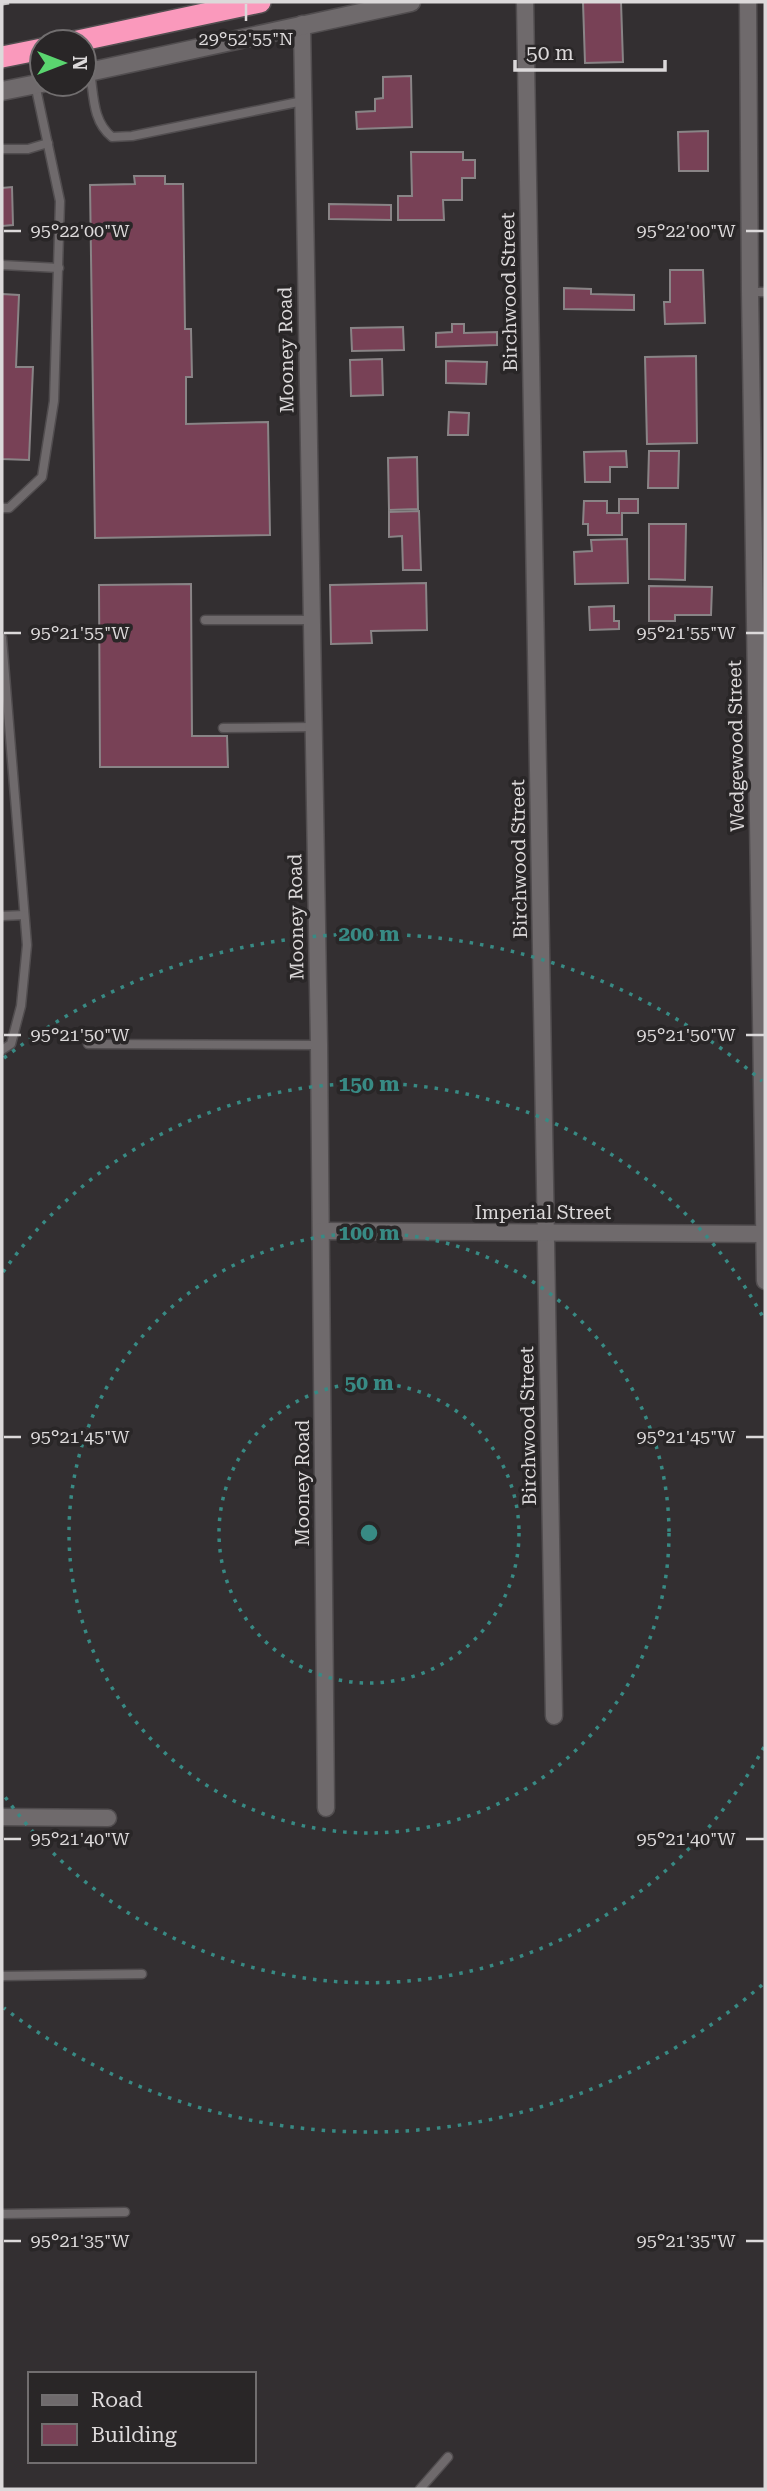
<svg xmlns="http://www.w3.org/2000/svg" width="767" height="2491" font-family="'Roboto Serif',serif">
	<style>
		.building { fill: #784156; stroke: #898486; stroke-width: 2 }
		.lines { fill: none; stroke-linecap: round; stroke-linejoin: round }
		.service-casing { stroke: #514d4f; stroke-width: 11 }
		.minor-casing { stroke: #514d4f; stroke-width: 19 }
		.secondary-casing { stroke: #514d4f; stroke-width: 21 }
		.motorway-casing { stroke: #514d4f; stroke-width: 24 }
		.service { stroke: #6f6a6c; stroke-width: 8 }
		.minor { stroke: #6f6a6c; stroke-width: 16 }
		.secondary { stroke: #6f6a6c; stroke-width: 18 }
		.motorway { stroke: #fa99bc; stroke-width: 21 }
		.rail { stroke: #c8c5c6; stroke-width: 5; stroke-dasharray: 10 5; stroke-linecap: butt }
		.ticks { fill: none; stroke: #dcd9da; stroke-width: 2.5 }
		.ring { fill: none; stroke: #388a84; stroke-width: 3.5; stroke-dasharray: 3.5 7 }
		.labels { text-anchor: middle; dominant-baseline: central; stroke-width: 7; stroke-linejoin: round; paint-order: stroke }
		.street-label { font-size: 19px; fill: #dcd9da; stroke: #292627 }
		.ticks-label { font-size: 18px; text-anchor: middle; fill: #dcd9da; stroke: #292627; stroke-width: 7; stroke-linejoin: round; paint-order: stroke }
		.centre { fill: #388a84; stroke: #292627; stroke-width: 3.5 }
		.ring-label { font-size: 21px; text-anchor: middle; font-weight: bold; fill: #388a84; stroke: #292627; stroke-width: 7; stroke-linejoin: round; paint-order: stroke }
	</style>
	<rect width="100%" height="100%" fill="#332f31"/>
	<g class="building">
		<path d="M583,2H621L623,62L585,63Z"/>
		<path d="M411,76L412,127L357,129L356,112L375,111V99L383,98V77Z"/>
		<path d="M708,131V171H679L678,132Z"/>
		<path d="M411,152H463V160H475V178H462V200H443L444,220H398V196H412Z"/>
		<path d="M134,176H165V184H183L185,329H191L192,377H186V424L268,422L270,535L95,538L90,185L135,184Z"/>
		<path d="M12,187L13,225L2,226V188Z"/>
		<path d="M329,204L391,205V220L329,219Z"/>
		<path d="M670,270H703L705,323L665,324L664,302H670Z"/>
		<path d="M564,288L591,289V294L634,295V310L564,309Z"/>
		<path d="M2,294L19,295L16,367H33L29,460L2,459Z"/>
		<path d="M452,324H464V333L497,332V345L436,347V333L452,332Z"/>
		<path d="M403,327L404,350L352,351L351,328Z"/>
		<path d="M696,356L697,443L647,444L645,357Z"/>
		<path d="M382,359L383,395L351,396L350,360Z"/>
		<path d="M446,361L487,362L486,384L446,383Z"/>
		<path d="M449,412L469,413L468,435H448Z"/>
		<path d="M626,451L627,467H610V482H585L584,452Z"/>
		<path d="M649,451H679L678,488H648Z"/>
		<path d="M417,457L418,509L389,510L388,458Z"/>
		<path d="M619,499H638V513H622V535H588V524H583L584,501H607V513H619Z"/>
		<path d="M419,511L421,570H403L402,536L389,537V512Z"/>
		<path d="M649,524H686L685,580L649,579Z"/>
		<path d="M627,539L628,583L575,584L574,552L592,551L591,540Z"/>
		<path d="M426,583L427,630L371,631L372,643L331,644L330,585Z"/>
		<path d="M191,584L192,736H227L228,767H100L99,585Z"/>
		<path d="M649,586L712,587L711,615H675V621H649Z"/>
		<path d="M614,606V621H619V629L590,630L589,607Z"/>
	</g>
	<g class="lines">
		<g class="service-casing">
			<g id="service">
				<path d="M90,72C94,95 92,121 112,137L132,136L303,101"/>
				<path d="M2,149H28L48,143"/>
				<path d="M2,265L59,268"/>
				<path d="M750,292H765"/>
				<path d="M2,508H9L42,477L54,401L60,201L35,84"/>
				<path d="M205,620H312"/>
				<path d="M2,638L27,945L21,1006L11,1044L2,1050"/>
				<path d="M223,728L314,727"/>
				<path d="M2,916L24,915"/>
				<path d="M88,1044L319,1045"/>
				<path d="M2,1976L142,1974"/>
				<path d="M2,2214L125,2212"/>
				<path d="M420,2489L448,2457"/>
			</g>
		</g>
		<g class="minor-casing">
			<g id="minor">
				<path d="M525,2L554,1716"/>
				<path d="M748,2L750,292L765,1281"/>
				<path d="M302,24L319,1045L326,1808"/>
				<path d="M321,1231L764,1234"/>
				<path d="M2,1817L108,1818"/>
			</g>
		</g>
		<g class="secondary-casing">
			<g id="secondary">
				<path d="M84,73L411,2"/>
				<path d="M2,91L42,83"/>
			</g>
		</g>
		<g class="motorway-casing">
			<g id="motorway">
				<path d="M73,42L260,2"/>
				<path d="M2,57L42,49"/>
			</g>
		</g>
		<use href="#service" class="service"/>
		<use href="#minor" class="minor"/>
		<use href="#secondary" class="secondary"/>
		<use href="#motorway" class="motorway"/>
		<path class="rail" d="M2,3L9,2"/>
	</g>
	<path class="ticks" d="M246,4V21M4,231H21M746,231H764M4,633H21M746,633H764M4,1035H21M746,1035H764M4,1437H21M746,1437H764M4,1839H21M746,1839H764M4,2241H21M746,2241H764"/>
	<g class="ring">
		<circle cx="369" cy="1533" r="150"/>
		<circle cx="369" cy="1533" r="300"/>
		<path d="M764 1747A449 449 0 0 1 3 1794M3 1272A449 449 0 0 1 764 1319"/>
		<path d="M762 1985A599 599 0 0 1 4 2008M4 1058A599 599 0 0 1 762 1081"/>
	</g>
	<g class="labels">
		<g class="street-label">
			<text transform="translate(509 292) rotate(-91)">Birchwood Street</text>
			<text transform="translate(286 350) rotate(-91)">Mooney Road</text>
			<text transform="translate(736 746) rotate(-91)">Wedgewood Street</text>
			<text transform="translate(519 859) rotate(-91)">Birchwood Street</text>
			<text transform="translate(296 917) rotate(-91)">Mooney Road</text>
			<text x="543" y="1212">Imperial Street</text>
			<text transform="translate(528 1426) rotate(-91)">Birchwood Street</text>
			<text transform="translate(302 1483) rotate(-90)">Mooney Road</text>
		</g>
	</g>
	<g class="ticks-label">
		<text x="246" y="45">29°52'55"N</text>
		<text x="80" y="237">95°22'00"W</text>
		<text x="686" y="237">95°22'00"W</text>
		<text x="80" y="639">95°21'55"W</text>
		<text x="686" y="639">95°21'55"W</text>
		<text x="686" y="1041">95°21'50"W</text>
		<text x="80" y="1041">95°21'50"W</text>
		<text x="686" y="1443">95°21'45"W</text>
		<text x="80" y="1443">95°21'45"W</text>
		<text x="686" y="1845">95°21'40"W</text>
		<text x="80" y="1845">95°21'40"W</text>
		<text x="80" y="2247">95°21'35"W</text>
		<text x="686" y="2247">95°21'35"W</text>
	</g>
	<circle cx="369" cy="1533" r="10" class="centre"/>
	<g class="ring-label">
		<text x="369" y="941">200 m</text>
		<text x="369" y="1091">150 m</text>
		<text x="369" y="1240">100 m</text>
		<text x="369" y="1390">50 m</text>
	</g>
	<rect width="767" height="2491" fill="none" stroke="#dcd9da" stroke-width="7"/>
	<rect x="28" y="2372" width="228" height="91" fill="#292627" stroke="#716e6f" stroke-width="2"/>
	<rect x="42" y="2395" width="35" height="10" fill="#6f6a6c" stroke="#716e6f" stroke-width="2"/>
	<text x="91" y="2407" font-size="21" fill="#dcd9da">Road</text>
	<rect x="42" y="2424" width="35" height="21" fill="#784156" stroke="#716e6f" stroke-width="2"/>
	<text x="91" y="2442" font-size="21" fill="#dcd9da">Building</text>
	<g transform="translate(63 63) rotate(90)"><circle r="33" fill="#292627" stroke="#716e6f" stroke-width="2"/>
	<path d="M0-5L12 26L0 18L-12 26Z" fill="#5ad56f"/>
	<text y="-10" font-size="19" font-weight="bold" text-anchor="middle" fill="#dcd9da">N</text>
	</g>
	<path d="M515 60v10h150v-10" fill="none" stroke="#dcd9da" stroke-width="3.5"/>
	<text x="526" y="60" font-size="21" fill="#dcd9da" stroke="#292627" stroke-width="5" paint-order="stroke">50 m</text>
</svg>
